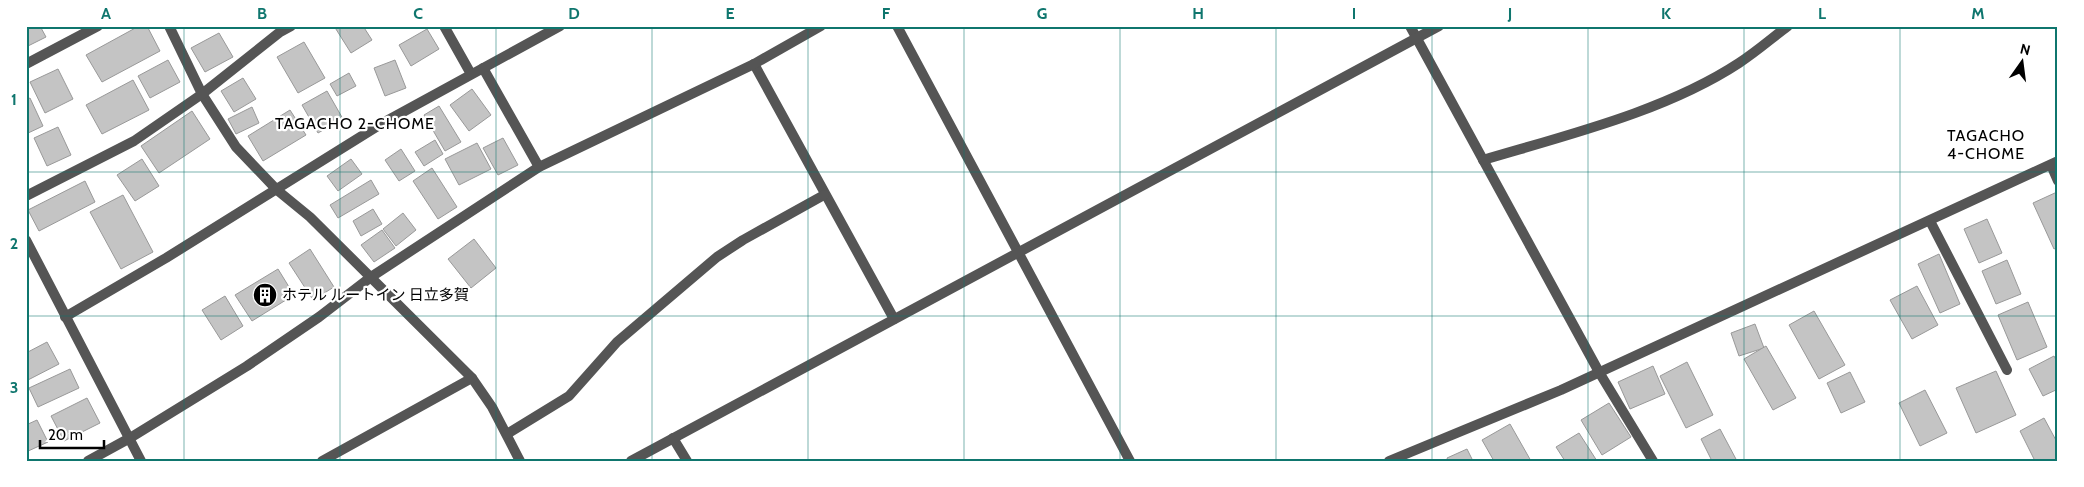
<svg xmlns="http://www.w3.org/2000/svg" width="2084" height="487" font-family="Cabin,'Noto Sans JP',sans-serif">
	<style>
		.building { fill: #c4c4c4; stroke: #999 }
		.lines { fill: none; stroke-linecap: round; stroke-linejoin: round }
		.minor { stroke: #555; stroke-width: 10 }
		.tertiary { stroke: #555; stroke-width: 10 }
		.grid { fill: none; stroke: #0f766e; stroke-width: 1; stroke-opacity: 0.55 }
		.labels { text-anchor: middle; dominant-baseline: central; stroke-width: 4.5; stroke-linejoin: round; paint-order: stroke }
		.poi-label { font-size: 15px; fill: #000; stroke: #fff; text-anchor: start }
		.neighbourhood-label { font-size: 16px; letter-spacing: 1px; fill: #000; stroke: #fff }
		.neatline { fill: none; stroke: #0f766e; stroke-width: 2 }
		.grid-label { font-size: 16px; text-anchor: middle; font-weight: bold; fill: #0f766e }
	</style>
	<rect width="100%" height="100%" fill="#fff"/>
	<g class="building">
		<path d="M26,26H40L46,37L26,47Z"/>
		<path d="M139,26H147L160,51L102,82L86,55Z"/>
		<path d="M334,26H363L372,40L351,53Z"/>
		<path d="M427,29L439,49L411,66L399,45Z"/>
		<path d="M219,33L233,57L205,72L191,48Z"/>
		<path d="M304,42L325,78L298,93L277,57Z"/>
		<path d="M168,60L180,82L150,98L138,76Z"/>
		<path d="M395,60L406,88L385,96L374,68Z"/>
		<path d="M58,69L73,99L45,113L30,82Z"/>
		<path d="M349,73L356,86L337,96L330,84Z"/>
		<path d="M243,78L256,99L234,112L221,91Z"/>
		<path d="M133,80L149,110L102,134L86,105Z"/>
		<path d="M472,89L491,115L469,131L450,105Z"/>
		<path d="M327,91L343,119L318,133L302,105Z"/>
		<path d="M30,98L43,126L26,134V100Z"/>
		<path d="M439,106L461,142L445,151L424,115Z"/>
		<path d="M252,107L259,123L236,134L228,119Z"/>
		<path d="M290,110L306,135L263,161L248,136Z"/>
		<path d="M192,111L210,139L159,173L141,146Z"/>
		<path d="M58,127L71,155L47,166L34,138Z"/>
		<path d="M503,138L518,165L498,175L483,148Z"/>
		<path d="M435,140L443,154L424,166L415,152Z"/>
		<path d="M477,143L491,169L459,185L445,159Z"/>
		<path d="M401,149L415,171L399,181L385,160Z"/>
		<path d="M142,159L159,186L135,201L117,175Z"/>
		<path d="M351,159L362,174L338,191L327,176Z"/>
		<path d="M432,168L457,207L438,219L413,181Z"/>
		<path d="M371,180L379,194L338,218L330,205Z"/>
		<path d="M85,181L95,202L39,231L28,210Z"/>
		<path d="M2057,192L2058,247L2054,249L2033,203Z"/>
		<path d="M123,195L153,252L121,269L90,212Z"/>
		<path d="M373,209L382,224L361,236L353,221Z"/>
		<path d="M403,213L416,230L396,246L383,229Z"/>
		<path d="M1987,219L2002,253L1979,263L1964,229Z"/>
		<path d="M382,230L395,248L374,262L361,245Z"/>
		<path d="M474,239L496,268L471,288L448,259Z"/>
		<path d="M310,249L334,287L313,300L289,263Z"/>
		<path d="M1939,254L1960,304L1940,313L1918,264Z"/>
		<path d="M2007,260L2021,294L1996,304L1982,271Z"/>
		<path d="M278,269L294,295L252,321L235,295Z"/>
		<path d="M1917,286L1938,325L1912,339L1890,300Z"/>
		<path d="M225,296L243,326L221,340L202,310Z"/>
		<path d="M2028,302L2047,347L2017,360L1998,315Z"/>
		<path d="M1814,311L1845,365L1819,379L1789,325Z"/>
		<path d="M1755,324L1764,348L1739,356L1731,333Z"/>
		<path d="M47,342L59,364L26,381V353Z"/>
		<path d="M1766,346L1796,398L1773,410L1744,359Z"/>
		<path d="M2054,356L2058,364V389L2043,396L2029,369Z"/>
		<path d="M1687,362L1713,415L1686,428L1660,376Z"/>
		<path d="M1653,366L1665,394L1630,409L1618,382Z"/>
		<path d="M70,369L79,388L38,407L29,388Z"/>
		<path d="M1996,371L2016,415L1976,433L1956,388Z"/>
		<path d="M1850,372L1865,402L1841,413L1827,383Z"/>
		<path d="M1925,390L1947,433L1920,446L1899,403Z"/>
		<path d="M87,398L100,423L64,441L51,416Z"/>
		<path d="M1609,403L1631,437L1602,455L1581,420Z"/>
		<path d="M2044,418L2058,444V459L2054,461H2035L2020,431Z"/>
		<path d="M37,420L48,442L26,452V425Z"/>
		<path d="M1510,424L1531,461H1494L1482,440Z"/>
		<path d="M1720,429L1737,461H1712L1701,439Z"/>
		<path d="M1579,433L1597,461H1565L1556,447Z"/>
		<path d="M1467,449L1473,461H1448L1447,458Z"/>
	</g>
	<g class="lines">
		<g class="minor">
			<path d="M169,26L202,94L236,147L277,190L310,217L472,378L492,407L520,461"/>
			<path d="M444,26L471,74"/>
			<path d="M1410,26L1599,372L1653,461"/>
			<path d="M754,64L894,319"/>
			<path d="M483,68L539,167"/>
			<path d="M1483,160C1567,135 1666,111 1739,63C1756,52 1772,38 1788,26"/>
			<path d="M2051,165L2058,181"/>
			<path d="M26,196L134,141L202,94L280,32L291,26"/>
			<path d="M1930,221L2007,370"/>
			<path d="M26,240L141,461"/>
			<path d="M65,317L166,258L381,124L560,26"/>
			<path d="M507,434L569,396L617,342L717,257L743,240L824,195"/>
			<path d="M673,438L687,461"/>
			<path d="M88,461L130,438L247,366L319,317L371,277L539,167L754,64L821,26"/>
			<path d="M322,461L472,378"/>
			<path d="M1389,461L1561,390L2058,161"/>
		</g>
		<g class="tertiary">
			<path d="M897,26L1130,461"/>
			<path d="M26,64L98,26"/>
			<path d="M631,461L1439,26"/>
		</g>
	</g>
	<path class="grid" d="M184,26V461M340,26V461M496,26V461M652,26V461M808,26V461M964,26V461M1120,26V461M1276,26V461M1432,26V461M1588,26V461M1744,26V461M1900,26V461M26,172H2058M26,316H2058"/>
	<defs>
		<g id="building-disc" transform="scale(1.25)"><circle r="9.5" fill="#000" stroke="#fff"/><path d="M-4-6H4V6H1V3H-1V6H-4ZM-2.5-4.3h1.7v1.8h-1.7ZM.8-4.3h1.7v1.8H.8ZM-2.5-1h1.7V.8h-1.7ZM.8-1h1.7V.8H.8Z" fill="#fff"/></g>
	</defs>
	<g fill-rule="evenodd">
		<use href="#building-disc" x="265" y="295"/>
	</g>
	<g class="labels">
		<g class="poi-label">
			<text x="282" y="295">ホテル ルートイン 日立多賀</text>
		</g>
		<g class="neighbourhood-label">
			<text x="355" y="123">TAGACHO 2-CHOME</text>
			<text x="1986" y="135">TAGACHO<tspan x="1986" dy="18">4-CHOME</tspan></text>
		</g>
	</g>
	<rect width="2084" height="487" fill="none" stroke="#ffffff" stroke-width="55"/>
	<g transform="translate(2022 62) rotate(14)" stroke="#ffffff" stroke-width="4" paint-order="stroke">
	<path d="M0-4L9 19L0 12L-9 19Z" fill="#000000"/>
	<text y="-8" font-size="14" font-weight="bold" text-anchor="middle" fill="#000000">N</text>
	</g>
	<path d="M40 440v8h64v-8" fill="none" stroke="#000000" stroke-width="2.5"/>
	<text x="48" y="440" font-size="15" fill="#000000" stroke="#ffffff" stroke-width="4" paint-order="stroke">20 m</text>
	<rect x="28" y="28" width="2028" height="432" class="neatline"/>
	<g class="grid-label">
		<text x="106" y="19">A</text>
		<text x="262" y="19">B</text>
		<text x="418" y="19">C</text>
		<text x="574" y="19">D</text>
		<text x="730" y="19">E</text>
		<text x="886" y="19">F</text>
		<text x="1042" y="19">G</text>
		<text x="1198" y="19">H</text>
		<text x="1354" y="19">I</text>
		<text x="1510" y="19">J</text>
		<text x="1666" y="19">K</text>
		<text x="1822" y="19">L</text>
		<text x="1978" y="19">M</text>
		<text x="14" y="105">1</text>
		<text x="14" y="249">2</text>
		<text x="14" y="393">3</text>
	</g>
</svg>
